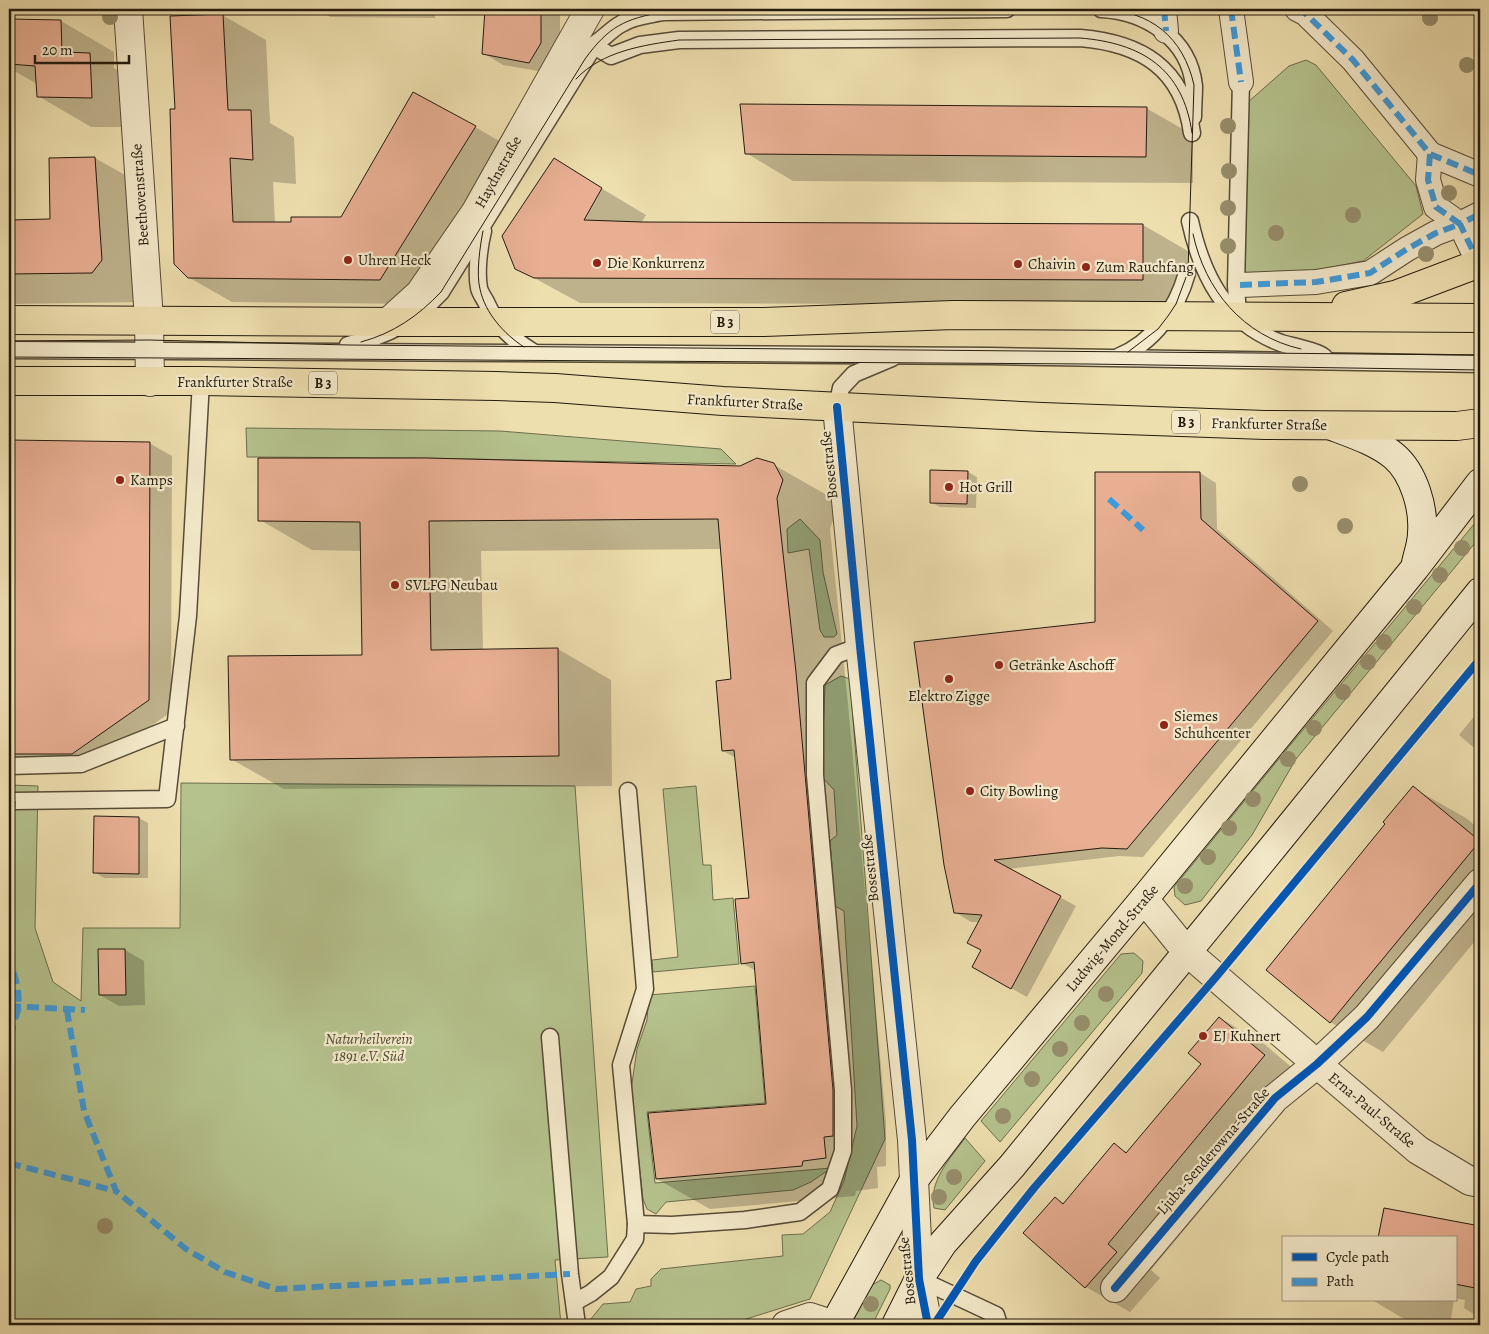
<svg xmlns="http://www.w3.org/2000/svg" width="1489" height="1334" font-family="Alegreya,serif">
	<style>
		.green { fill: #b5c28d; stroke: #6c6e4d }
		.shadow { fill: #0003 }
		.building { fill: #e8af93; stroke: #231a0d }
		.lines { fill: none; stroke-linecap: round; stroke-linejoin: round }
		.service-casing { stroke: #564b36; stroke-width: 19 }
		.pedestrian-casing { stroke: #564b36; stroke-width: 26 }
		.minor-casing { stroke: #564b36; stroke-width: 30 }
		.secondary-casing { stroke: #231a0d; stroke-width: 30 }
		.primary-casing { stroke: #231a0d; stroke-width: 30 }
		.service { stroke: #f4eacb; stroke-width: 16 }
		.pedestrian { stroke: #f4eacb; stroke-width: 24 }
		.minor { stroke: #f4eacb; stroke-width: 28 }
		.secondary { stroke: #f4eacb; stroke-width: 28 }
		.primary { stroke: #eedfaf; stroke-width: 28 }
		.tram { stroke: #231a0d; stroke-width: 1 }
		.quiet { stroke: #3c9bde; stroke-width: 6; stroke-dasharray: 12 6; stroke-linecap: butt }
		.cycleway-casing { stroke: #f4eacb; stroke-width: 11 }
		.cycleway { stroke: #0057b8; stroke-width: 8 }
		.tree { fill: #978e6b }
		.poi-dot { fill: #8f2418; stroke: #f4eacb; stroke-width: 2 }
		.labels { text-anchor: middle; dominant-baseline: central; stroke-width: 4.5; stroke-linejoin: round; paint-order: stroke }
		.shield { fill: #f4eacb; stroke: #625846; stroke-width: 1 }
		.shield-label { font-size: 14px; font-weight: bold; fill: #231a0d }
		.street-label { font-size: 15px; fill: #231a0d; stroke: #f4eacb }
		.poi-label { font-size: 15px; fill: #231a0d; stroke: #f4eacb; text-anchor: start }
		.park-label { font-size: 15px; font-style: italic; fill: #4f4c33; stroke: #f4eacb }
	</style>
	<rect width="100%" height="100%" fill="#eedfaf"/>
	<filter id="stains"><feTurbulence type="fractalNoise" baseFrequency=".004" numOctaves="4"/><feColorMatrix values="0 0 0 0 .2 0 0 0 0 .09 0 0 0 0 .02 0 0 0 .5 -.17"/></filter>
	<radialGradient id="worn" r=".72"><stop offset=".6" stop-color="#630" stop-opacity="0"/><stop offset="1" stop-color="#630" stop-opacity=".3"/></radialGradient>
	<g class="green">
		<path d="M1306,60L1316,65L1416,186L1423,214L1363,261L1240,285L1247,103L1289,66Z"/>
		<path d="M246,428L500,431L721,449L736,464L415,458L247,457Z"/>
		<path d="M1480,517V537L1296,759L1252,835L1201,901L1185,905L1175,896L1174,887L1287,749Z"/>
		<path d="M800,519L820,540L823,572L837,634L834,637H824L820,630L809,549L788,553L787,529Z"/>
		<path d="M841,676L850,679L885,1139L810,1299L727,1325H586L603,1304L630,1302L636,1289L651,1286V1279L661,1269L783,1256L782,1235L803,1234L830,1212L844,1181L857,1126L844,911L835,906L830,841L837,835L834,790L822,777V766L825,685Z"/>
		<path d="M181,783L575,786L608,1257L555,1260L561,1325H9V785L38,786L35,928L53,982L81,1001L83,928H180Z"/>
		<path d="M696,786L703,865H711L713,900L733,898L739,964L653,972L652,960L678,957L663,789Z"/>
		<path d="M1134,953L1143,961L1142,973L1000,1142L981,1121L1121,954Z"/>
		<path d="M755,986L765,1103L647,1112L655,1183L831,1168L811,1182L793,1190L666,1202L656,1214L647,1209L643,1199L631,1090L637,1049L647,1020L649,995Z"/>
		<path d="M965,1138L985,1161L945,1210L934,1208C928,1181 951,1158 965,1138Z"/>
		<path d="M881,1280L890,1285V1289L872,1325H851L870,1286Z"/>
	</g>
	<g class="shadow">
		<path d="M315,9H435V18L330,17Z"/>
		<path d="M486,9H560V54L549,73L503,65L483,53Z"/>
		<path d="M1407,9H1424L1416,14Z"/>
		<path d="M222,15L266,40L270,123L294,137L296,184L273,182L275,223L292,224L342,218L475,127L518,152L423,304L232,302L188,277L177,111Z"/>
		<path d="M9,20L61,21L114,52V68L143,85L145,127H91L38,96L37,84L9,68Z"/>
		<path d="M1146,108L1193,135V183L793,181L746,153Z"/>
		<path d="M95,158L148,188L145,302L9,304V221H51L50,160Z"/>
		<path d="M554,160L646,215L641,223L1143,225L1188,251L1187,305L580,303L516,268Z"/>
		<path d="M9,441L149,443L172,456L171,712L95,766L9,765Z"/>
		<path d="M774,465L827,495L836,511L830,529L848,704L886,1122V1166L877,1167L878,1188L856,1191L855,1196L710,1209L657,1179L768,1105L756,971L742,963L750,899L736,758L723,751L733,680L722,549L481,551L483,650L558,649L611,680L612,786L284,789L231,759L363,656L362,551L312,550L260,520Z"/>
		<path d="M968,472L977,477L976,508L940,507L931,502Z"/>
		<path d="M1200,473L1216,483L1217,529L1333,631L1143,857L1119,856L1008,869L1076,906L1027,997L973,967L982,950L980,922H971L955,912L1096,623V474Z"/>
		<path d="M1480,709V753L1459,735Z"/>
		<path d="M1413,788L1466,818L1480,830V935L1383,1052L1330,1022L1387,823Z"/>
		<path d="M139,818L148,823V878H104L94,872Z"/>
		<path d="M125,950L144,961L145,1005L119,1006L100,995Z"/>
		<path d="M1220,1018L1263,1043L1308,1081L1151,1270L1160,1278L1130,1312L1086,1287L1055,1198L1065,1204L1114,1145L1128,1153L1202,1064Z"/>
		<path d="M1385,1209L1480,1227V1318L1464,1308L1465,1300L1455,1298V1238Z"/>
		<path d="M1372,1300H1454L1450,1325H1433L1406,1320Z"/>
	</g>
	<g class="building">
		<path d="M485,9H541V43L529,63L482,54Z"/>
		<path d="M223,14L228,110H251L253,160L230,158L233,222H291V217H341L413,92L476,126L380,280L188,278L174,264L170,109H175L170,16Z"/>
		<path d="M9,19L61,20L62,52L90,53L92,98L37,97L35,66L9,64Z"/>
		<path d="M740,104L1147,107L1146,157L745,154Z"/>
		<path d="M95,157L102,260L92,273L9,274V220L50,219L49,158Z"/>
		<path d="M554,158L602,188L584,220L642,222L1143,224V280L534,278L515,269L502,236Z"/>
		<path d="M9,440L150,442L149,700L72,754H9Z"/>
		<path d="M258,458H427L740,466L757,458L774,463L783,480L777,498L796,672L833,1090V1136L824,1137L826,1158L803,1161L802,1166L656,1179L648,1113L766,1104L754,962L741,964L735,899L749,898L734,750L722,751L716,681L731,679L718,519L429,521L431,650L558,648L559,756L230,760L228,656L362,655L360,522L258,521Z"/>
		<path d="M930,470L968,471L967,504L930,503Z"/>
		<path d="M1095,472H1200L1201,519L1318,621L1127,849L1102,848L994,860L1061,896L1011,989L972,967L981,950L967,943L982,915L954,913L944,865L914,642L1095,622Z"/>
		<path d="M1413,786L1480,841L1330,1023L1266,970L1385,824L1383,822Z"/>
		<path d="M94,816L139,817V874L93,873Z"/>
		<path d="M98,949H125L126,995H99Z"/>
		<path d="M1219,1017L1265,1055L1108,1244L1117,1252L1085,1288L1023,1233L1055,1197L1063,1204L1114,1143L1126,1153L1201,1064L1188,1053Z"/>
		<path d="M1384,1208L1480,1226V1289L1455,1284V1238H1378Z"/>
	</g>
	<g class="lines">
		<g class="service-casing">
			<g id="service">
				<path d="M1101,9C1145,11 1189,38 1194,86C1194,96 1193,107 1193,117"/>
				<path d="M585,49C600,44 608,31 621,24C633,16 649,15 663,12L1007,9"/>
				<path d="M1190,221C1202,276 1225,322 1281,343C1291,346 1318,351 1324,357"/>
				<path d="M483,231C479,247 476,272 479,288C480,293 484,298 486,302C496,325 512,339 533,352"/>
				<path d="M1238,316L1236,285L1241,82"/>
				<path d="M348,345C389,335 412,323 441,292L594,46L611,56L640,45L679,40L1080,38C1141,43 1183,68 1192,133"/>
				<path d="M9,350L990,356L1480,364"/>
				<path d="M1118,357C1154,342 1177,309 1187,273"/>
				<path d="M837,407L841,388L854,374L892,358"/>
				<path d="M9,766L81,764L176,726"/>
				<path d="M13,801L167,799L188,616L201,381"/>
				<path d="M550,1037L570,1274L577,1325"/>
				<path d="M636,1224L672,1225L745,1220L800,1212L830,1189L843,1151V1090L815,775V683L836,655L860,646"/>
				<path d="M919,1279L996,1315L999,1325"/>
				<path d="M575,1302L591,1293L611,1277L635,1239L636,1224L621,1065L645,989L628,791"/>
			</g>
		</g>
		<g class="pedestrian-casing">
			<g id="pedestrian">
				<path d="M1164,9L1166,31"/>
				<path d="M1231,9L1241,82"/>
				<path d="M1297,9L1305,13L1353,60L1430,154L1480,175"/>
				<path d="M1430,154L1428,180L1436,207L1460,224"/>
				<path d="M1472,249L1460,224L1480,214"/>
				<path d="M1240,285L1316,282L1370,273L1407,249L1436,233L1460,224"/>
			</g>
		</g>
		<g class="minor-casing">
			<g id="minor">
				<path d="M128,9L149,320L150,382"/>
				<path d="M388,322L420,293L475,213L590,9"/>
				<path d="M837,407L860,646L912,1140L919,1279L928,1325"/>
				<path d="M1144,899L1187,952L1317,1064L1418,1150L1470,1181L1480,1183"/>
				<path d="M1115,1288L1275,1098L1317,1064L1367,1017L1480,883"/>
				<path d="M786,1325L810,1317L834,1325"/>
			</g>
		</g>
		<g class="secondary-casing">
			<g id="secondary">
				<path d="M1332,426C1353,434 1377,442 1394,456C1414,473 1424,508 1422,533C1422,543 1418,554 1416,563"/>
				<path d="M834,1325L914,1180L962,1117L1144,899L1415,568L1480,483"/>
				<path d="M896,1325L919,1279L943,1243L1012,1166L1278,841L1480,592"/>
			</g>
		</g>
		<g class="primary-casing">
			<g id="primary">
				<path d="M1346,306L1395,295L1480,263"/>
				<path d="M9,320L407,322H764L953,315L1480,318"/>
				<path d="M9,381H201L496,386L555,388L723,401L1042,417L1265,425L1457,426L1480,423"/>
			</g>
		</g>
		<use href="#service" class="service"/>
		<use href="#pedestrian" class="pedestrian"/>
		<use href="#minor" class="minor"/>
		<use href="#secondary" class="secondary"/>
		<use href="#primary" class="primary"/>
		<g class="tram">
			<path d="M1101,9C1151,11 1183,37 1194,85L1188,272L1176,304L1168,316L1158,329L1128,352"/>
			<path d="M576,79C602,51 644,45 679,40L1080,38C1141,43 1183,68 1192,133"/>
			<path d="M483,231C480,246 476,274 480,289C485,313 504,334 524,347"/>
			<path d="M1193,234C1205,290 1243,336 1301,349"/>
			<path d="M9,341L149,340L349,345L1480,355"/>
			<path d="M361,342C394,333 418,316 441,292L585,59C609,26 625,19 663,12L1004,9"/>
			<path d="M9,357L1088,364L1480,370"/>
		</g>
		<g class="quiet">
			<path d="M1164,9L1166,31"/>
			<path d="M1231,9L1241,82"/>
			<path d="M1297,9L1305,13L1353,60L1430,154L1480,175"/>
			<path d="M1430,154L1428,180L1436,207L1460,224"/>
			<path d="M1472,249L1460,224L1480,214"/>
			<path d="M1479,280L1480,289"/>
			<path d="M1240,285L1316,282L1370,273L1407,249L1436,233L1460,224"/>
			<path d="M1109,499L1143,530"/>
			<path d="M9,865L13,801"/>
			<path d="M9,955L18,988L19,1007L13,1026L9,1053"/>
			<path d="M9,1006L85,1010"/>
			<path d="M67,1010L84,1111L116,1191L186,1249L225,1272L276,1289L570,1274"/>
			<path d="M9,1163L116,1191"/>
		</g>
		<g class="cycleway-casing">
			<g id="cycleway">
				<path d="M837,407L860,646L912,1140L919,1279L928,1325"/>
				<path d="M1115,1288L1275,1098L1317,1064L1367,1017L1480,883"/>
				<path d="M934,1325L976,1261L1034,1188L1216,977L1480,659"/>
			</g>
		</g>
		<use href="#cycleway" class="cycleway"/>
	</g>
	<g class="tree">
		<circle cx="110" cy="17" r="8"/>
		<circle cx="1430" cy="18" r="8"/>
		<circle cx="1467" cy="65" r="8"/>
		<circle cx="1228" cy="126" r="8"/>
		<circle cx="1229" cy="171" r="8"/>
		<circle cx="1449" cy="193" r="8"/>
		<circle cx="1228" cy="208" r="8"/>
		<circle cx="1353" cy="215" r="8"/>
		<circle cx="1276" cy="233" r="8"/>
		<circle cx="1228" cy="246" r="8"/>
		<circle cx="1426" cy="254" r="8"/>
		<circle cx="1300" cy="484" r="8"/>
		<circle cx="1345" cy="526" r="8"/>
		<circle cx="1462" cy="548" r="8"/>
		<circle cx="1440" cy="575" r="8"/>
		<circle cx="1414" cy="607" r="8"/>
		<circle cx="1384" cy="642" r="8"/>
		<circle cx="1368" cy="662" r="8"/>
		<circle cx="1343" cy="692" r="8"/>
		<circle cx="1314" cy="728" r="8"/>
		<circle cx="1288" cy="759" r="8"/>
		<circle cx="1253" cy="799" r="8"/>
		<circle cx="1229" cy="828" r="8"/>
		<circle cx="1208" cy="857" r="8"/>
		<circle cx="1185" cy="886" r="8"/>
		<circle cx="1106" cy="994" r="8"/>
		<circle cx="1082" cy="1023" r="8"/>
		<circle cx="1060" cy="1049" r="8"/>
		<circle cx="1032" cy="1079" r="8"/>
		<circle cx="1003" cy="1116" r="8"/>
		<circle cx="954" cy="1177" r="8"/>
		<circle cx="939" cy="1197" r="8"/>
		<circle cx="105" cy="1226" r="8"/>
		<circle cx="871" cy="1304" r="8"/>
	</g>
	<g class="poi-dot">
		<circle cx="348" cy="260" r="5"/>
		<circle cx="597" cy="263" r="5"/>
		<circle cx="1018" cy="264" r="5"/>
		<circle cx="1086" cy="267" r="5"/>
		<circle cx="120" cy="480" r="5"/>
		<circle cx="949" cy="487" r="5"/>
		<circle cx="395" cy="585" r="5"/>
		<circle cx="999" cy="665" r="5"/>
		<circle cx="949" cy="679" r="5"/>
		<circle cx="1164" cy="725" r="5"/>
		<circle cx="970" cy="791" r="5"/>
		<circle cx="1203" cy="1036" r="5"/>
	</g>
	<g class="labels">
		<g class="shield">
			<rect x="711" y="310.5" width="28" height="23" rx="4"/>
			<rect x="309" y="371.5" width="28" height="23" rx="4"/>
			<rect x="1172" y="410.5" width="28" height="23" rx="4"/>
		</g>
		<g class="shield-label">
			<text x="725" y="322">B 3</text>
			<text x="323" y="383">B 3</text>
			<text x="1186" y="422">B 3</text>
		</g>
		<g class="street-label">
			<text transform="translate(498 172) rotate(-61)">Haydnstraße</text>
			<text transform="translate(140 195) rotate(-94)">Beethovenstraße</text>
			<text x="235" y="382">Frankfurter Straße</text>
			<text transform="translate(745 402) rotate(3)">Frankfurter Straße</text>
			<text transform="translate(1269 424) rotate(1)">Frankfurter Straße</text>
			<text transform="translate(829 465) rotate(-96)">Bosestraße</text>
			<text transform="translate(870 868) rotate(-96)">Bosestraße</text>
			<text transform="translate(1112 938) rotate(-50)">Ludwig-Mond-Straße</text>
			<text transform="translate(1372 1110) rotate(40)">Erna-Paul-Straße</text>
			<text transform="translate(1213 1151) rotate(-49)">Ljuba-Senderowna-Straße</text>
			<text transform="translate(907 1271) rotate(-96)">Bosestraße</text>
		</g>
		<g class="poi-label">
			<text x="358" y="260">Uhren Heck</text>
			<text x="607" y="263">Die Konkurrenz</text>
			<text x="1028" y="264">Chaivin</text>
			<text x="1096" y="267">Zum Rauchfang</text>
			<text x="130" y="480">Kamps</text>
			<text x="959" y="487">Hot Grill</text>
			<text x="405" y="585">SVLFG Neubau</text>
			<text x="1009" y="665">Getränke Aschoff</text>
			<text x="949" y="696" text-anchor="middle">Elektro Zigge</text>
			<text x="1174" y="716">Siemes<tspan x="1174" dy="17">Schuhcenter</tspan></text>
			<text x="980" y="791">City Bowling</text>
			<text x="1213" y="1036">EJ Kuhnert</text>
		</g>
		<g class="park-label">
			<text x="369" y="1039">Naturheilverein<tspan x="369" dy="17">1891 e.V. Süd</tspan></text>
		</g>
	</g>
	<rect width="1489" height="1334" fill="none" stroke="#eedfaf" stroke-width="30"/>
	<rect x="10" y="10" width="1469" height="1314" fill="none" stroke="#231a0d" stroke-width="2.5"/>
	<rect x="15" y="15" width="1459" height="1304" fill="none" stroke="#231a0d"/>
	<rect x="1282" y="1236" width="175" height="65" fill="#f4eacb" stroke="#a0977f"/>
	<rect x="1292" y="1253" width="25" height="8" fill="#0057b8" stroke="#a0977f"/>
	<text x="1326" y="1262" font-size="15" fill="#231a0d">Cycle path</text>
	<rect x="1292" y="1278" width="25" height="8" fill="#3c9bde" stroke="#a0977f"/>
	<text x="1326" y="1286" font-size="15" fill="#231a0d">Path</text>
	<path d="M35 55v8h94v-8" fill="none" stroke="#231a0d" stroke-width="2.5"/>
	<text x="42" y="55" font-size="15" fill="#231a0d" stroke="#f4eacb" stroke-width="4" paint-order="stroke">20 m</text>
	<rect width="100%" height="100%" filter="url(#stains)"/>
	<rect width="100%" height="100%" fill="url(#worn)"/>
</svg>
